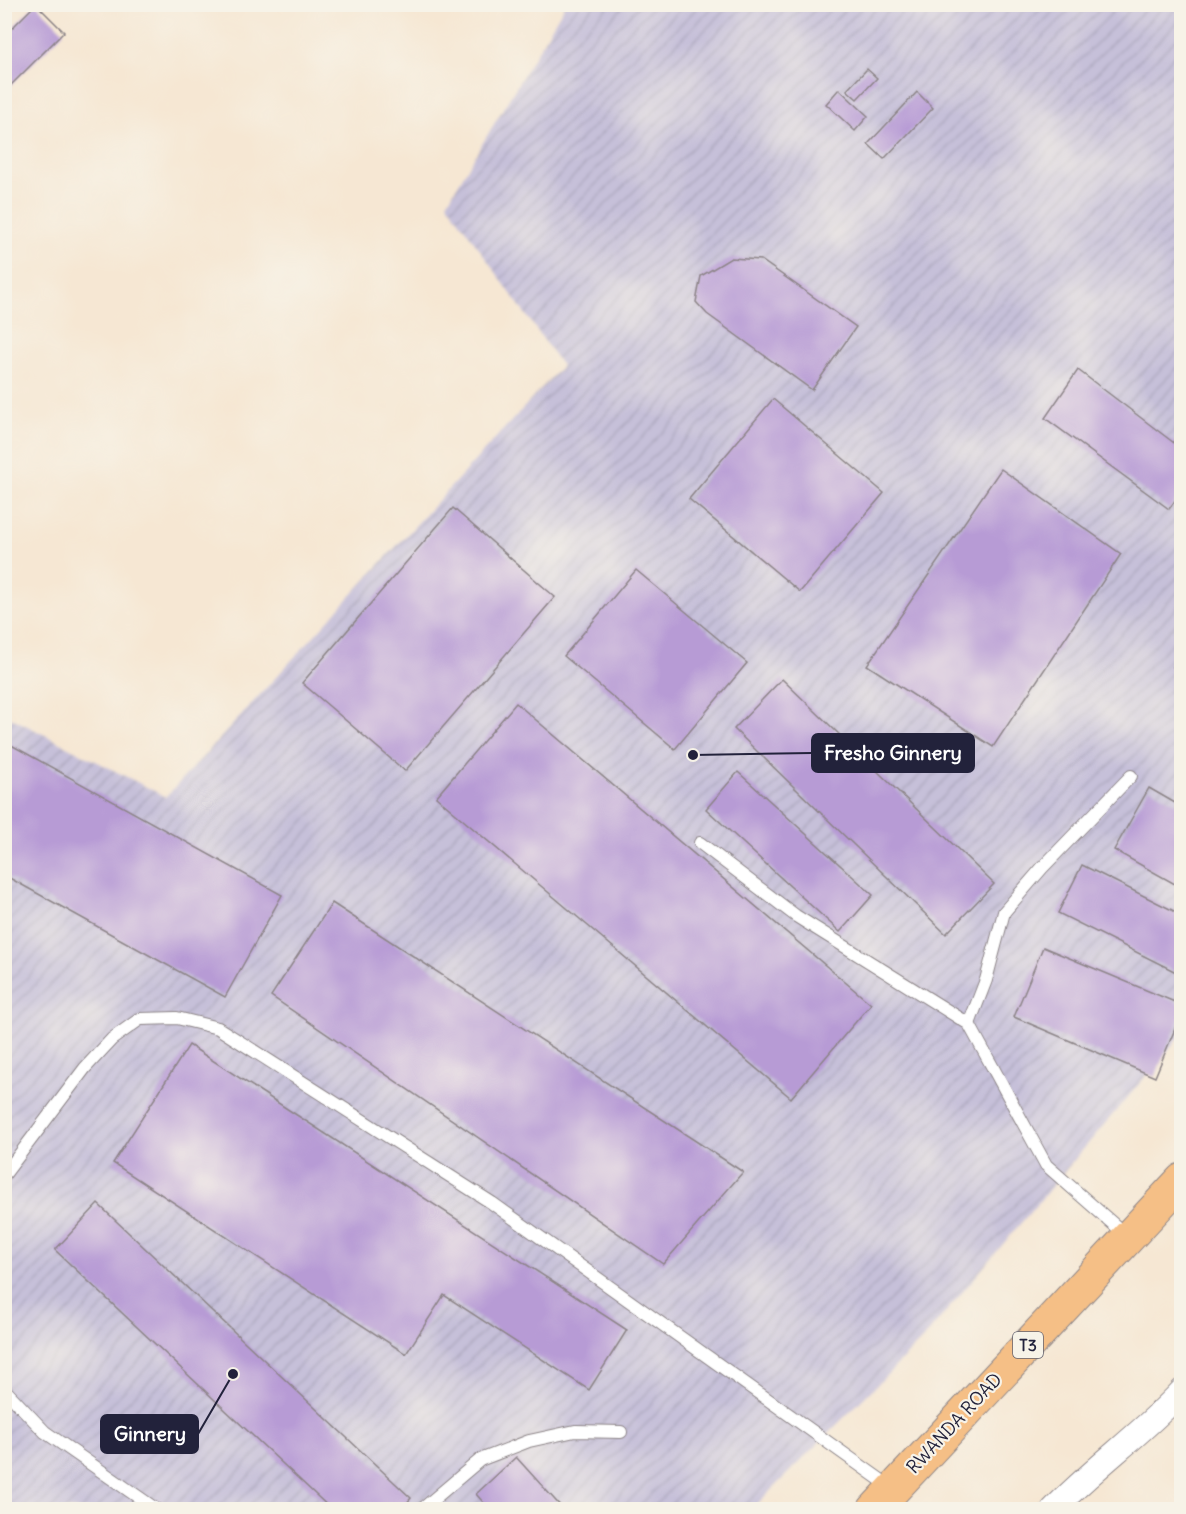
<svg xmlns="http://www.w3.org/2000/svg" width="1186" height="1514" font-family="Delius,sans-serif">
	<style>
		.industrial { fill: url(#industrial-furrows) }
		.building { fill: #b79bd5 }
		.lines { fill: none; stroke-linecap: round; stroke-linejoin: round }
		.lane-casing { stroke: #8c8487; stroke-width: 14 }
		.street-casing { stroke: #8c8487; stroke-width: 26 }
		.highway-casing { stroke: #8c8487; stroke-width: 35 }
		.lane { stroke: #fff; stroke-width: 12 }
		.street { stroke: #fff; stroke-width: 24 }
		.highway { stroke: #f5bf86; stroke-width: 33 }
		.labels { text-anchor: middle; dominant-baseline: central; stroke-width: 4.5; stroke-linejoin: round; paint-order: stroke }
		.shield { fill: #f7f3e8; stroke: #62616f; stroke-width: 1.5 }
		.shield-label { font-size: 16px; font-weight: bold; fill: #22223b }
		.street-label { font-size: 18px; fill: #22223b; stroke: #f7f3e8 }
		.leader { fill: none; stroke: #22223b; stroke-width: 2 }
		.callout-dot { fill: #22223b; stroke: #f7f3e8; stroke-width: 2 }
		.callout { fill: #22223b; stroke: #22223b; stroke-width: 2 }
		.callout-label { font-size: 20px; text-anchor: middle; font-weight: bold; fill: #fff }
	</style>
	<defs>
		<pattern id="industrial-furrows" width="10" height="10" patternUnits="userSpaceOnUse" patternTransform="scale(1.5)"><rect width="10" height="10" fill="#c6c0d9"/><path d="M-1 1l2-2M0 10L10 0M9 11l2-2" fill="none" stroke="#aaa5bb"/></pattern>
	</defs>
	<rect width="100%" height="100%" fill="#f7f3e8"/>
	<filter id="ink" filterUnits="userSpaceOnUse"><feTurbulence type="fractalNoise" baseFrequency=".0167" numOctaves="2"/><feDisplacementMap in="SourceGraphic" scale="12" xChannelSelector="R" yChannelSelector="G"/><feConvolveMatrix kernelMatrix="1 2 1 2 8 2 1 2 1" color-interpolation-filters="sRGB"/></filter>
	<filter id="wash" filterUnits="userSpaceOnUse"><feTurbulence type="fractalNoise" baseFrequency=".008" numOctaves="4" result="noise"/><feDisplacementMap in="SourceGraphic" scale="24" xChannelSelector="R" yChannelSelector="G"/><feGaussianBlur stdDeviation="1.35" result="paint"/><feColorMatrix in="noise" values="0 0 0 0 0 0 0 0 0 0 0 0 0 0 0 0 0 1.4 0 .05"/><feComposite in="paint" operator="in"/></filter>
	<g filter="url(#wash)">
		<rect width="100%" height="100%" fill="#f6e7d3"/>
		<path class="industrial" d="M565,5H1181V1035L1102,1127L922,1340L752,1509L14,1510L5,1500L4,714L166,797L562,366L447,203Z"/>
		<g id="blocks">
			<g class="building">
				<path d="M36,4L64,32L4,92V36Z"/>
				<path d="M867,69L877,78L857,99L847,90Z"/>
				<path d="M839,89L868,116L855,131L826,104Z"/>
				<path d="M917,92L933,108L884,159L868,144Z"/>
				<path d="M731,258L761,260L856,327L812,390L707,314L696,302L701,276Z"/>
				<path d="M1078,370L1182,449V491L1169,509L1045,418Z"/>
				<path d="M773,399L884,493L800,592L689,499Z"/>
				<path d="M1001,469L1121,554L993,747L867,665Z"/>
				<path d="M453,508L555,597L405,771L302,683Z"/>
				<path d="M636,570L747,663L675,749L564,656Z"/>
				<path d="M1182,658V675L1173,667Z"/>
				<path d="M782,679L994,884L946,934L734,729Z"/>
				<path d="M516,703L871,1004L791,1098L436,797Z"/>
				<path d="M4,741L282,895L225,997L4,875Z"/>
				<path d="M738,772L873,895L840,932L706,809Z"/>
				<path d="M1149,788L1182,807V888L1114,850Z"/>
				<path d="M1082,865L1182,915V975L1058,913Z"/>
				<path d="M332,903L743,1172L663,1264L271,996Z"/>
				<path d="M1043,947L1182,1005V1012L1155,1077L1014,1017Z"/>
				<path d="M189,1045L627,1330L589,1390L444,1295L406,1354L113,1163Z"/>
				<path d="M98,1204L411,1498L401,1510H332L55,1250Z"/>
				<path d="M516,1457L564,1510H490L476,1494Z"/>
			</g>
		</g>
	</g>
	<g filter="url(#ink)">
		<use href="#blocks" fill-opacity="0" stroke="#8c8487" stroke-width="1.5"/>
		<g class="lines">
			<g class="lane-casing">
				<g id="lane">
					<path d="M700,843L796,916L969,1024L1046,1165L1127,1236"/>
					<path d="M969,1024L986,980L1004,912L1042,868L1131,776"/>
					<path d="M4,1175L85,1068L112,1039L140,1019L177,1018L218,1028L492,1203L892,1488"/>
					<path d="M4,1389L45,1432L157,1510"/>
					<path d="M421,1510L480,1460L529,1441L575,1431L621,1432"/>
				</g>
			</g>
			<g class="street-casing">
				<path id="street" d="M1053,1510C1094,1467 1142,1434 1182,1391"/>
			</g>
			<g class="highway-casing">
				<path id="highway" d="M874,1510L1182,1180"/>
			</g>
			<use href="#lane" class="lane"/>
			<use href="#street" class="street"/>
			<use href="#highway" class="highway"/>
		</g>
	</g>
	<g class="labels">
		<rect class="shield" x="1013" y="1332" width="30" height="26" rx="4.5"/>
		<g class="shield-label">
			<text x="1028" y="1345">T3</text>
		</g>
		<g class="street-label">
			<text transform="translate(954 1423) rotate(-47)">RWANDA ROAD</text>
		</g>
	</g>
	<path class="leader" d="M693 755L812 753M233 1374L198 1434"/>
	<g class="callout-dot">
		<circle cx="693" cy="755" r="6"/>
		<circle cx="233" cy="1374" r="6"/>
	</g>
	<g class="callout">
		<rect x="812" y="734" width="162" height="38" rx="6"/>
		<rect x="101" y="1415" width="97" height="38" rx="6"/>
	</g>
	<g class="callout-label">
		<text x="893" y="760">Fresho Ginnery</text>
		<text x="150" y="1441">Ginnery</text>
	</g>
	<rect width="1186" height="1514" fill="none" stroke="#f7f3e8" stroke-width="24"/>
</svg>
